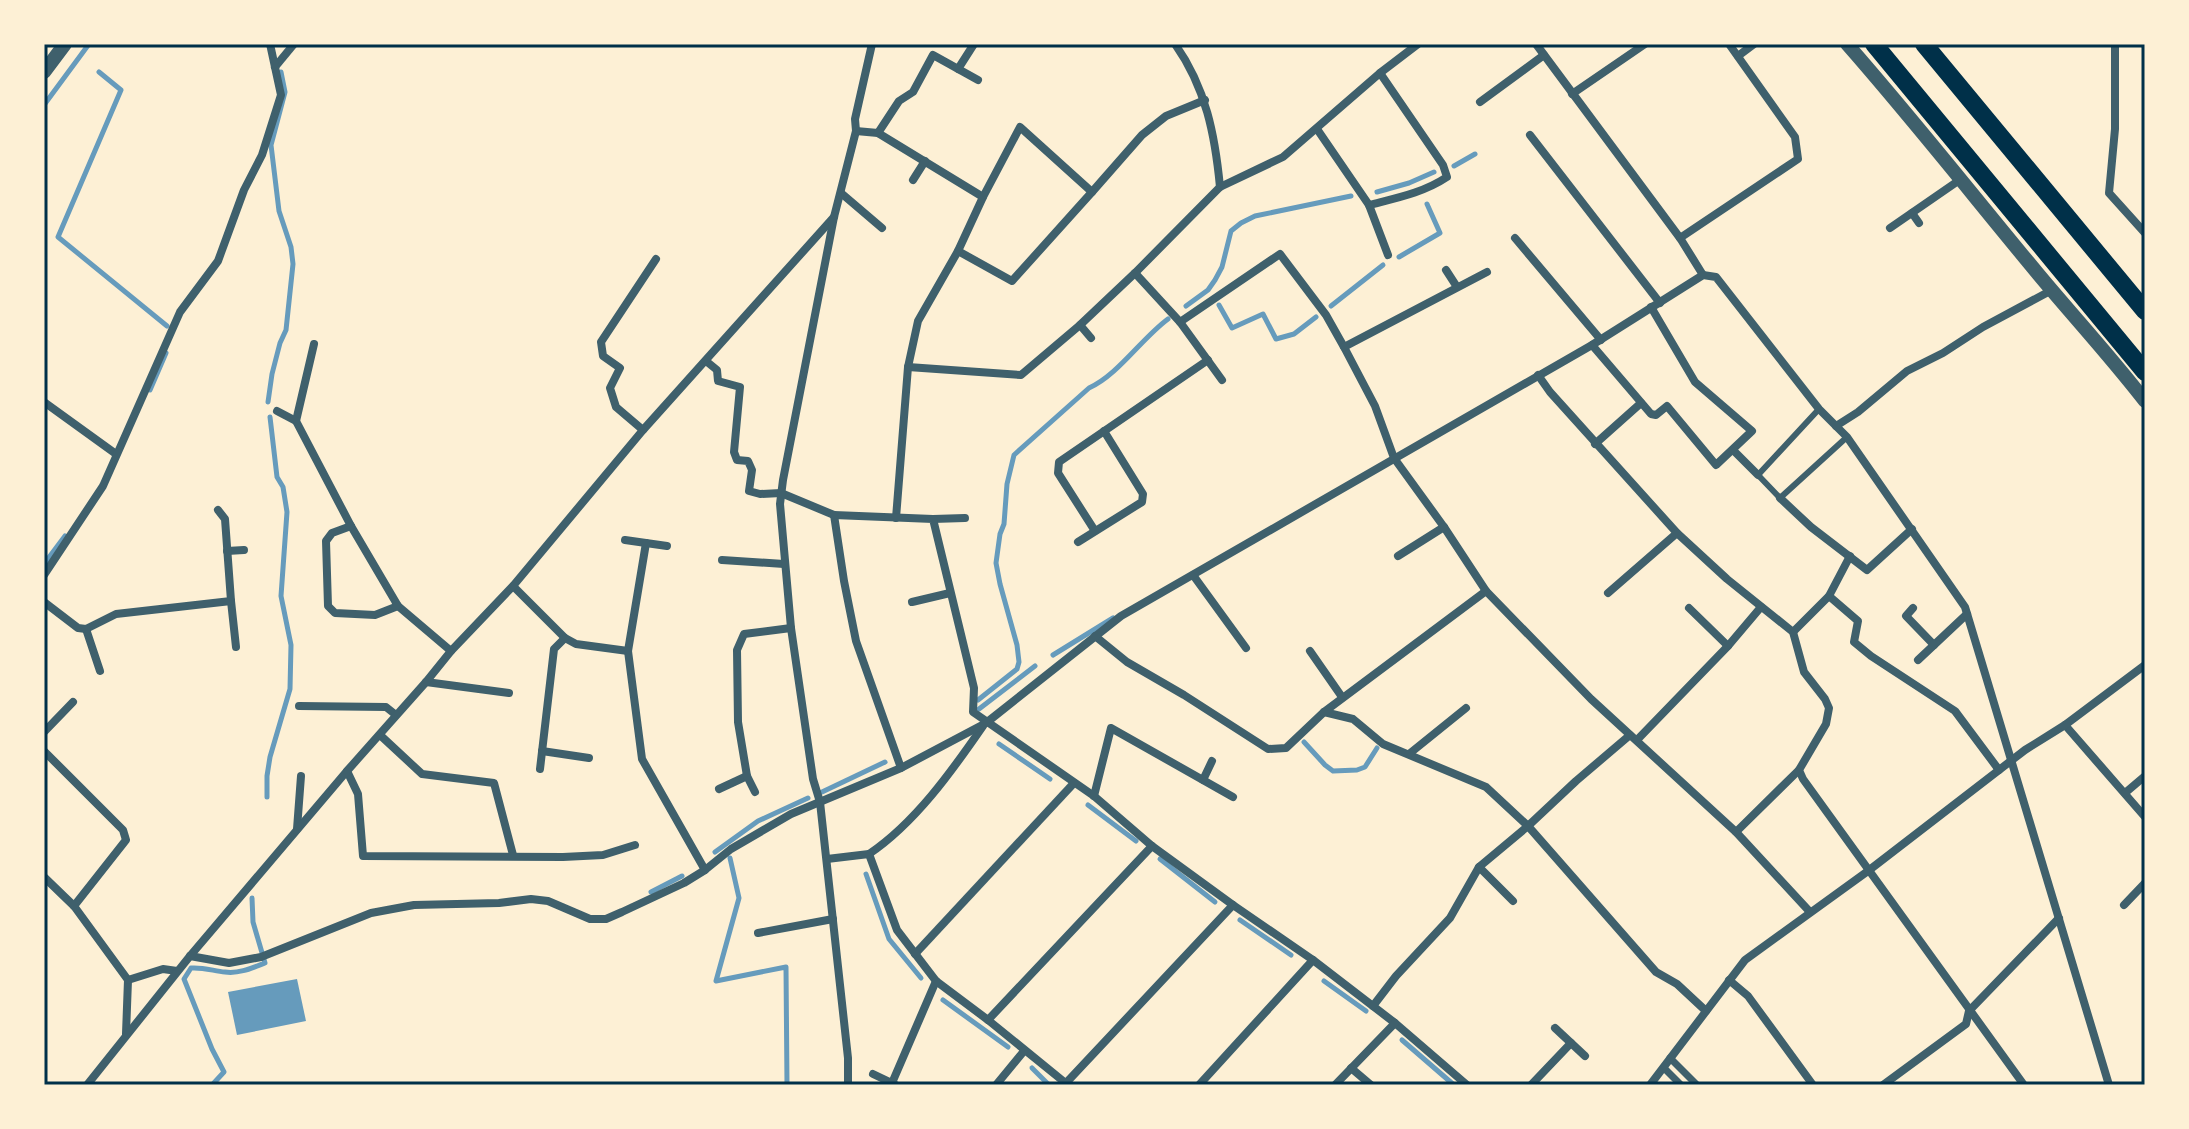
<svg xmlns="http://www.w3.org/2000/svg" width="2189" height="1129" font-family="Barlow,sans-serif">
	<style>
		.water { fill: #669bbc }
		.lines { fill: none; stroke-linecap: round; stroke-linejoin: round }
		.stream { stroke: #669bbc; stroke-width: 5 }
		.service { stroke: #3f606c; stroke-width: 6 }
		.pedestrian { stroke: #3f606c; stroke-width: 7 }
		.minor { stroke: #3f606c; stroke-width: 8 }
		.tertiary { stroke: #3f606c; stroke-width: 14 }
		.trunk { stroke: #003049; stroke-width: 18 }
		.neatline { fill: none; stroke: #003049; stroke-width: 3 }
	</style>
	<rect width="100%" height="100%" fill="#fdf0d5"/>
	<path class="water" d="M297,979L306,1021L237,1035L228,992Z"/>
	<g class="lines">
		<g class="stream">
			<path d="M99,72L121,90L58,237L167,326"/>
			<path d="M44,105L89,44"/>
			<path d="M1454,166L1475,154"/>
			<path d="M1377,192L1409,183L1434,172"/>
			<path d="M1399,257L1440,233L1427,204"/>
			<path d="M1219,305L1232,328L1263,314L1276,339L1294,334L1316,317"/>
			<path d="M1186,306L1208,290L1215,280L1222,267L1231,231L1241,223L1255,216L1351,196"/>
			<path d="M1331,306L1383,265"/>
			<path d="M150,390L166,353"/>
			<path d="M268,402L272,374L280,343L286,330L293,264L291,247L279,211L271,145L285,92L281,72"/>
			<path d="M44,564L65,536"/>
			<path d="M1053,655L1113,618"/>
			<path d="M978,700L1017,669L1019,662L1017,645L1000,584L996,563L1000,534L1004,524L1007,484L1014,455L1089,388C1118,375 1141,339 1168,319"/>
			<path d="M979,709L1035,666"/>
			<path d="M1304,742L1325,765L1333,771L1357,770L1365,767L1377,748"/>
			<path d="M999,744L1050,779"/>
			<path d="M822,792L885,762"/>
			<path d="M267,797V776L270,757L290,689L291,645L281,596L287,512L283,487L277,477L270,417"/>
			<path d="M1088,805L1136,841"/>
			<path d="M715,852L758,821L808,798"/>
			<path d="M730,858L739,898L716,981L786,967L787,1085"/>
			<path d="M1160,859L1215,902"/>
			<path d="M866,874L889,939L921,978"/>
			<path d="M651,892L682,876"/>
			<path d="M1240,920L1291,955"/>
			<path d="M1324,981L1366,1011"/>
			<path d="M943,1000L1008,1047"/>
			<path d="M1402,1040L1454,1085"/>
			<path d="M1032,1068L1049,1085"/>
			<path d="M212,1085L224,1072L212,1049L184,979L191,968C203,967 214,971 225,972C239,974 252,968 265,963L253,922L252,898"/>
		</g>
		<path class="service" d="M1819,409L1758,475L1780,498L1847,437"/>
		<g class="pedestrian">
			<path d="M1670,1058L1697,1085"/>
			<path d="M1664,1068L1681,1085"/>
		</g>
		<g class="minor">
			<path d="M1175,44C1206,88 1215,135 1220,187"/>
			<path d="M1536,44L1680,238L1703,275"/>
			<path d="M2115,44V129L2109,193L2145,233"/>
			<path d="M2144,44L2145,45"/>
			<path d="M1738,56L1754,44"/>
			<path d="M275,67L294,44"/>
			<path d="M958,69L974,44"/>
			<path d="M1572,94L1645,44"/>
			<path d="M1480,102L1544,55"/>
			<path d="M1317,129L1369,205L1388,255"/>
			<path d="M856,131L878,133L983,197"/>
			<path d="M878,133L899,101L913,92L933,55L978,80"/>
			<path d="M1530,135L1660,303"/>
			<path d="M913,180L925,161"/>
			<path d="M841,193L882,228"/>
			<path d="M1369,205C1396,198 1423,193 1447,177L1443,165L1380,73"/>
			<path d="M1912,213L1919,223"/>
			<path d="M1890,228L1961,179"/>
			<path d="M1515,238L1601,340"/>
			<path d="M1680,238L1798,159L1795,137L1729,44"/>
			<path d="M958,251L1012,281L1092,192"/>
			<path d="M1446,270L1457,287"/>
			<path d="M1135,273L1180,322L1222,380"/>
			<path d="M1180,322L1280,254L1326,315L1344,347L1375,406L1394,458L1444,527L1486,591L1591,699L1736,832L1810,912"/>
			<path d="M1080,325L1091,338"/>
			<path d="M314,344L296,421L351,526L398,606L451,651"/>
			<path d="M1592,345L1651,414L1656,415L1667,406L1716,465L1752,431L1695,382L1651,307"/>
			<path d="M1344,347L1487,272"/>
			<path d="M706,361L717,370L718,381L740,387L734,452L737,460L748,461L752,470L749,491L760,494L781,493L834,515"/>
			<path d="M908,367L1021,375L1080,325L1135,273L1220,187L1283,157L1380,73L1418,44"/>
			<path d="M1538,375L1550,392L1677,533L1727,579L1793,632L1804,672L1825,699L1829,708L1826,724L1799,770L1803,779L2024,1085"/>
			<path d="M44,402L116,454"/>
			<path d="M277,411L296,421"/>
			<path d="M1836,426L1858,412L1907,371L1943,353L1983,327L2052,290"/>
			<path d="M643,430L616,407L610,388L620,368L603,356L601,342L656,259"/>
			<path d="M1595,444L1641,403"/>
			<path d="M1733,450L1758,475"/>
			<path d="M1780,498L1811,527L1867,570L1912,529"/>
			<path d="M896,518L908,367L918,321L958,251L983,197L1020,127L1092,192L1142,135L1166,116L1205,100"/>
			<path d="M933,519L965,518"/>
			<path d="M351,526L332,533L326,541L328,606L335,613L375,615L398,606"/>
			<path d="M1095,531L1058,473L1059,462L1208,360"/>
			<path d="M625,540L667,546"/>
			<path d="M1078,542L1142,502L1143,494L1104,431"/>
			<path d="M646,543L628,651L642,759L705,870"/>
			<path d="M227,551L244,550"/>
			<path d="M1398,556L1444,527"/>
			<path d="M722,560L784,564"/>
			<path d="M44,575L103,486L180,312L218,261L244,190L262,155L281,95L270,44"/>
			<path d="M1193,575L1246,648"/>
			<path d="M513,586L565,638L576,644L628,651"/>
			<path d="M1608,593L1677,533"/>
			<path d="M1829,596L1858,621L1854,642L1871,656L1955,711L1999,770"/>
			<path d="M231,601L236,647"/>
			<path d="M44,602L78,628L86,629L116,614L231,601L225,519L218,510"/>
			<path d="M912,602L950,593"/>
			<path d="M1689,608L1728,646"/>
			<path d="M1913,608L1906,616L1934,645"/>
			<path d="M86,629L100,671"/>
			<path d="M1793,632L1829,596L1850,556"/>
			<path d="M1095,636L1127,662L1184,695L1268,749L1286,748L1324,712L1486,591"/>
			<path d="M1310,651L1342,697"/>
			<path d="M1918,660L1967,614"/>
			<path d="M426,682L509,693"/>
			<path d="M299,706L386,707L396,715"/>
			<path d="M1324,712L1353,719L1383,744L1486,787L1528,826L1656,972L1677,984L1706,1011"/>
			<path d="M2065,725L2145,817"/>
			<path d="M44,732L73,702"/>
			<path d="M380,735L422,774L494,783L513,855"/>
			<path d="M1637,740L1728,646L1761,607"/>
			<path d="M44,751L123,830L126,840L74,906"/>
			<path d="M542,751L589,758"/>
			<path d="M1409,754L1466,708"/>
			<path d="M901,768L856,641L844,581L834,515L933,519L974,688L973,712L1094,796L1152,846L1233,905L1313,960L1395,1023L1467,1085"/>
			<path d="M540,769L554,649L565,638"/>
			<path d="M347,771L358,794L363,856L563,857L603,855L635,845"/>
			<path d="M1203,780L1212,761"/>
			<path d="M719,789L747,776"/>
			<path d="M755,792L747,776L738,722L737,650L744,634L791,628"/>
			<path d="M2125,793L2145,776"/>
			<path d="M1094,796L1111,728L1233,797"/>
			<path d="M297,829L301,776"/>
			<path d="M1736,832L1799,770"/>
			<path d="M869,854C915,823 952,771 983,726"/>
			<path d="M827,859L869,854L897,930L936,981L988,1020L1068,1085"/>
			<path d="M1479,867L1513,901"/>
			<path d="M44,877L74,906L128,980L126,1034"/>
			<path d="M2124,905L2145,883"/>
			<path d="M758,933L833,919"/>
			<path d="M915,954L1074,783"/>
			<path d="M190,956L229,963L261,957L371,913L414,905L499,903L531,899L548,901L590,919H606L622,912L684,883L705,870L731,849L791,814L901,768L986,723L1121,616L1592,345L1703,275L1716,277L1819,409L1847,437L1965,607L2109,1085"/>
			<path d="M128,980L163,969L177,971"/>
			<path d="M1729,980L1748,996L1813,1085"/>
			<path d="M1373,1006L1396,976L1450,918L1479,867L1528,826L1576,781L1630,735"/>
			<path d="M988,1020L1152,846"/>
			<path d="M1555,1028L1585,1056"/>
			<path d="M1351,1068L1371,1085"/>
			<path d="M873,1074L896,1085"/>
			<path d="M892,1083L936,981"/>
			<path d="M1066,1083L1233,905"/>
			<path d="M87,1085L190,956L347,771L426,682L451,651L513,586L643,430L834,217"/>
			<path d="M848,1085V1058L820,802L813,779L791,628L780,504L783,480L834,217L856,131L855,119L872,44"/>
			<path d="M996,1085L1024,1051"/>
			<path d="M1199,1085L1313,960"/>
			<path d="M1335,1085L1395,1023"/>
			<path d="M1531,1085L1571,1043"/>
			<path d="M1650,1085L1745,960L1868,871L2025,750L2065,725L2145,665"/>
			<path d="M1883,1085L1966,1024L1969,1011L2059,918"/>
		</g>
		<g class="tertiary">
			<path d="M1847,44C1913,119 1975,198 2039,275C2074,317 2111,357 2145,401"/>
			<path d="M44,72L65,44"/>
		</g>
		<g class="trunk">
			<path d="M1874,44L2145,372"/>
			<path d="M1924,44L2145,311"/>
		</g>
	</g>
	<rect width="2189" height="1129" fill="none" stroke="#fdf0d5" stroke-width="92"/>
	<rect x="46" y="46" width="2097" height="1037" class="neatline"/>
</svg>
